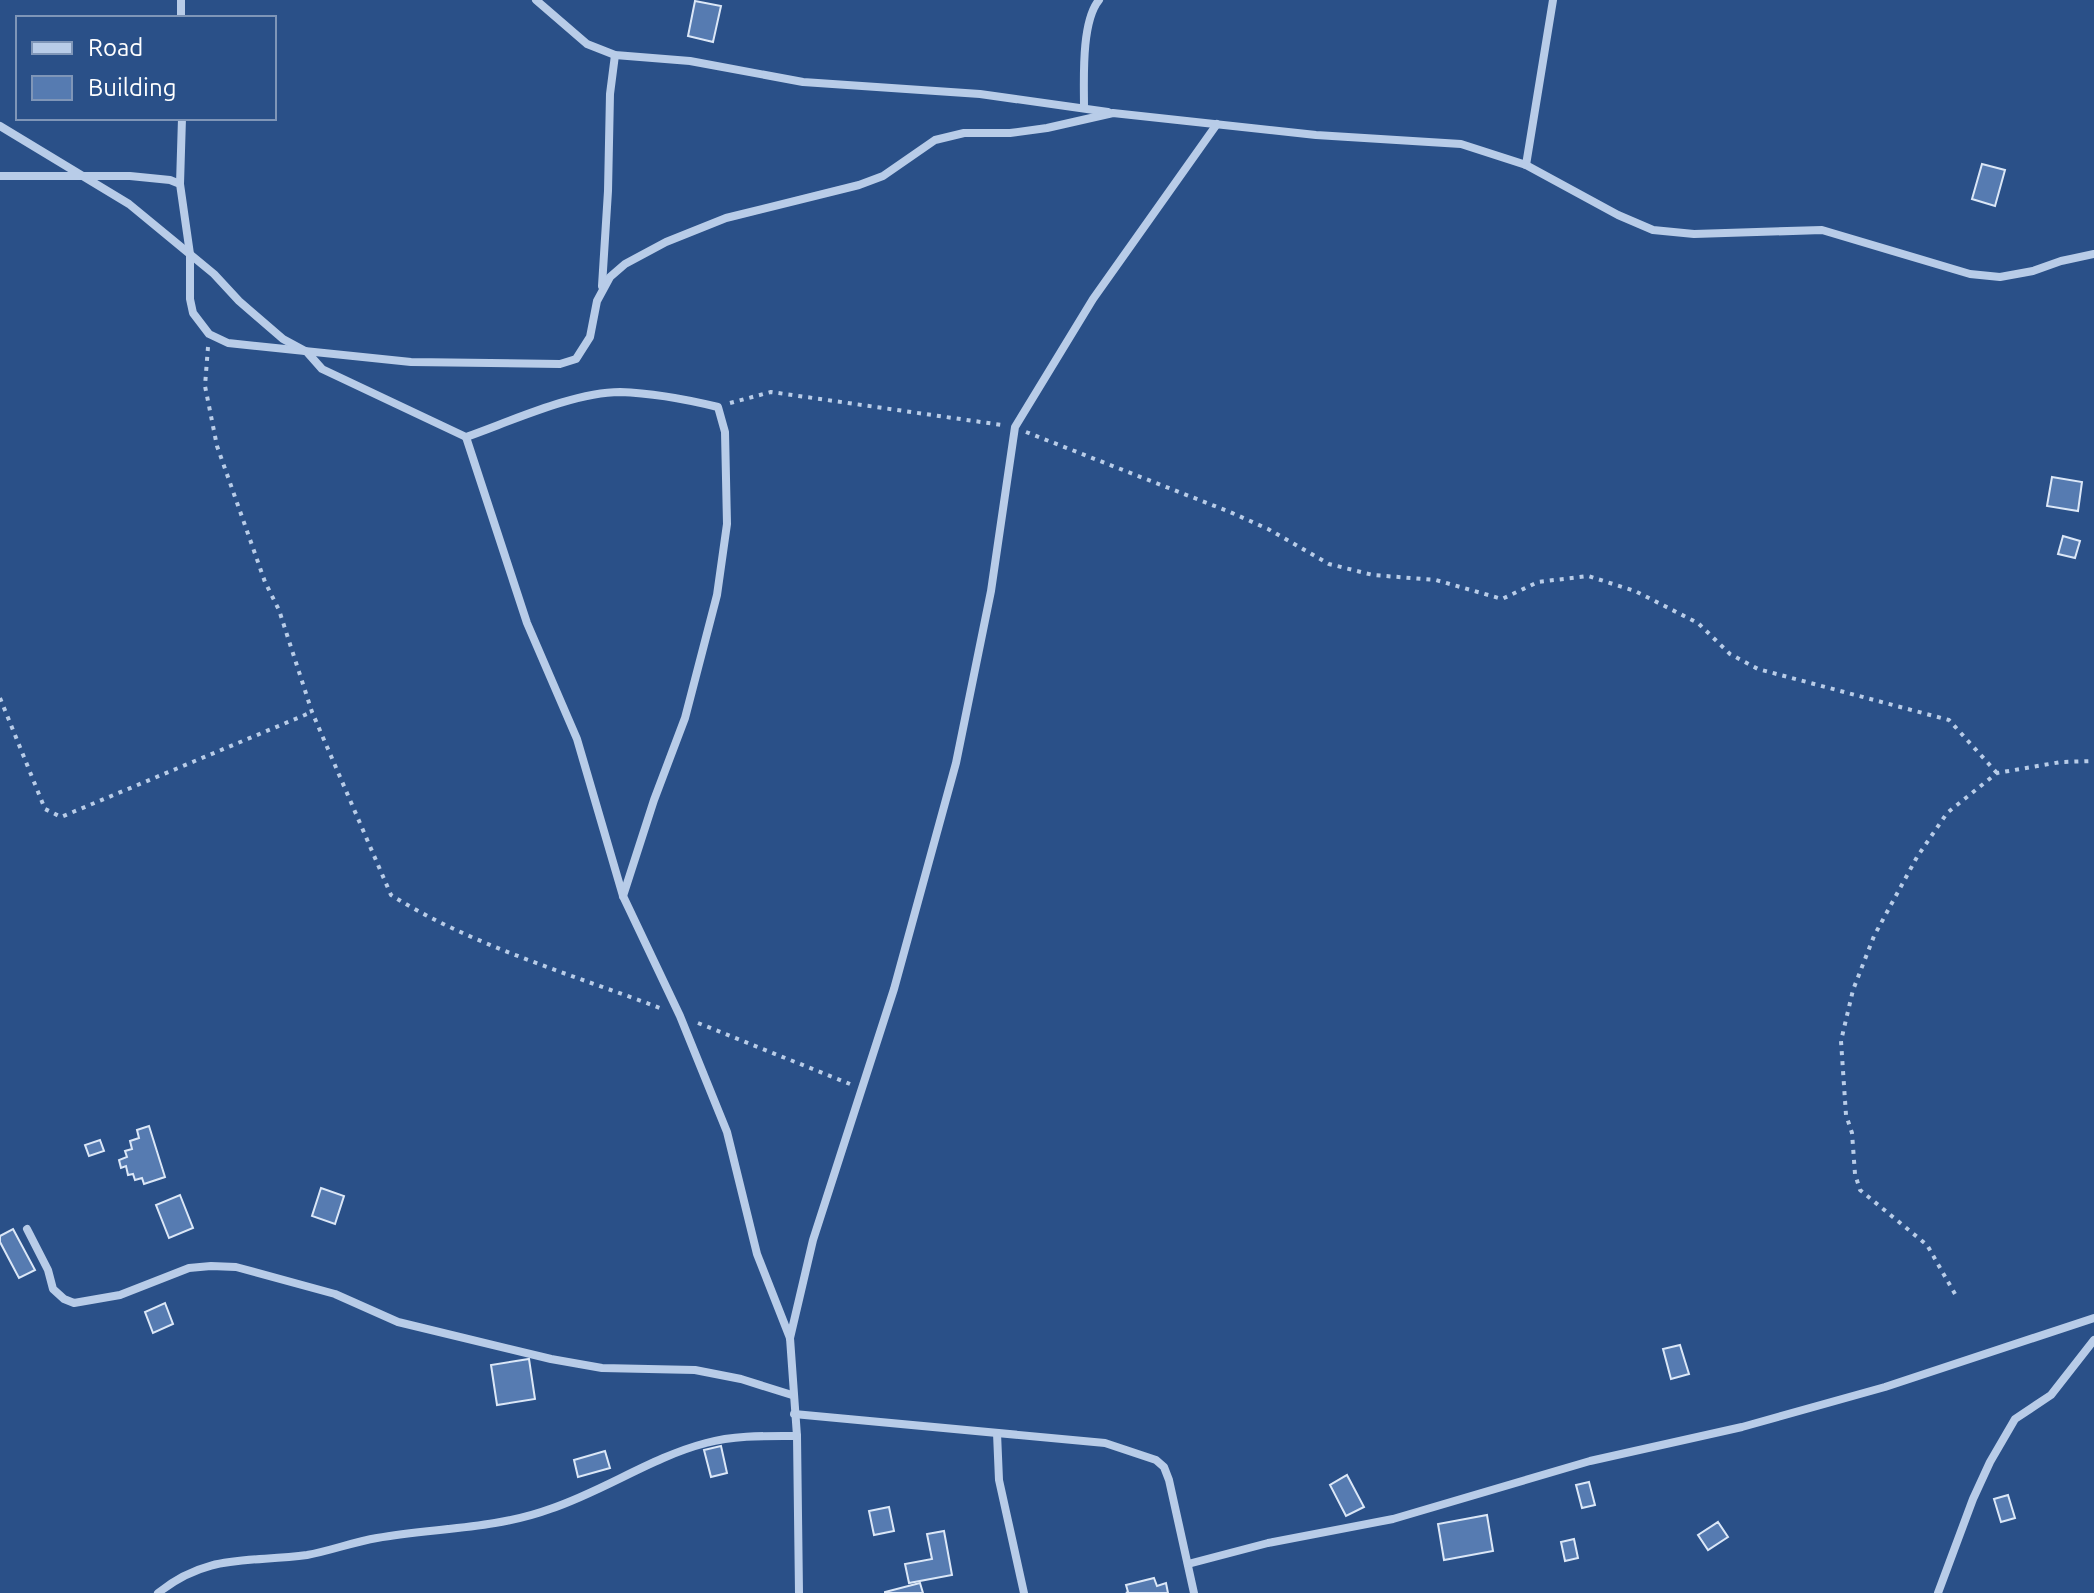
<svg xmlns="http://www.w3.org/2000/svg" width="2094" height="1593" font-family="Ubuntu,sans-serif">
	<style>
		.building { fill: #567bb1; stroke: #dbe7f7; stroke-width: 2 }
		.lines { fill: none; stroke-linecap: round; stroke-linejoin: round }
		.path { stroke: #b8cce8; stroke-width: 4; stroke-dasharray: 4 6; stroke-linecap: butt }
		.minor { stroke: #b8cce8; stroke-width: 8 }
	</style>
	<rect width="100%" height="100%" fill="#2a5088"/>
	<g class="building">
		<path d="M695,1L721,6L713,42L688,36Z"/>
		<path d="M1982,164L2005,170L1995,206L1972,199Z"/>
		<path d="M2052,477L2082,482L2078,511L2047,506Z"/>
		<path d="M2063,536L2080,541L2075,558L2058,554Z"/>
		<path d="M149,1126L165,1177L144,1184L142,1178L135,1180L133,1174L128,1175L126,1166L121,1168L119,1160L127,1157L125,1151L132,1149L130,1141L139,1138L137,1130Z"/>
		<path d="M100,1140L104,1151L89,1156L85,1145Z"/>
		<path d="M321,1188L344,1196L335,1224L312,1216Z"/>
		<path d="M180,1195L193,1228L169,1238L156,1205Z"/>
		<path d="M13,1229L35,1270L19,1278L0,1242V1236Z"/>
		<path d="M165,1303L173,1324L153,1333L145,1312Z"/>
		<path d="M1680,1345L1689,1374L1671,1379L1663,1349Z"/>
		<path d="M529,1359L535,1399L497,1405L491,1365Z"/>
		<path d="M721,1446L727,1473L711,1477L704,1450Z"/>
		<path d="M605,1451L610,1468L578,1477L574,1460Z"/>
		<path d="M1347,1475L1364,1507L1346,1516L1330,1485Z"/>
		<path d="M1589,1482L1595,1505L1582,1508L1576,1485Z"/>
		<path d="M2008,1495L2015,1518L2001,1522L1994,1499Z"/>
		<path d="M889,1507L894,1531L874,1535L869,1511Z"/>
		<path d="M1487,1515L1493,1551L1444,1560L1438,1524Z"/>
		<path d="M1718,1522L1728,1537L1708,1550L1698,1535Z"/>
		<path d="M944,1531L952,1575L909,1583L905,1564L932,1559L927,1534Z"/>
		<path d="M1574,1539L1578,1558L1565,1561L1561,1542Z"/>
		<path d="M1154,1578L1157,1586L1166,1583L1168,1593H1126L1128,1592L1126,1585Z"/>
		<path d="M920,1583L923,1593H885V1592Z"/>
	</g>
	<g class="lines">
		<g class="path">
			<path d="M208,347L205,386L217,446L265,582L279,610L312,712L391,895C468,944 573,975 660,1008"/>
			<path d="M730,403L771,392L1002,425"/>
			<path d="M1026,432L1230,512L1268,529L1329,564L1373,575L1436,580L1502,599L1538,582L1588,576L1635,591L1698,623L1730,654L1758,669L1949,720L1997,773"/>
			<path d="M0,698L45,809L61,817L312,712"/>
			<path d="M698,1023L850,1084"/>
			<path d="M1955,1294L1927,1245L1860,1190L1855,1174L1852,1133L1846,1115L1841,1041L1853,990L1874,936L1917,857L1947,813L1997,773L2061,762L2094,761"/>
		</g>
		<g class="minor">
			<path d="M181,0V18"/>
			<path d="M536,0L587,44L615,55L690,61L803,82L980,94L1108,112"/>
			<path d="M1084,107C1084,80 1081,22 1099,0"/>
			<path d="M0,126L129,204L214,274L239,301L283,339L307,352L322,369L466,437C509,422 574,392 620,392C653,393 685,399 718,407L725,432L727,524L717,595L685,718L654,800L623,896"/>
			<path d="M1526,165L1553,0"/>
			<path d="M0,176H130L170,180L180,184L190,254V299L193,313L209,334L228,343L411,362L560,364L576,359L590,337L597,301L610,277L625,264L666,242L726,218L859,185L883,176L935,140L964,133H1010L1047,128L1113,113L1316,135L1461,144L1526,165L1618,215L1653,230L1694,234L1822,230L1970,274L2000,277L2033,271L2061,261L2094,254"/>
			<path d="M180,184L182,118"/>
			<path d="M602,286L608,191L610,94L615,55"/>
			<path d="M466,437L527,623L577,739L623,896L680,1016L727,1132L757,1254L790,1338L797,1436L799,1593"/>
			<path d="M27,1229L48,1270L53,1289L64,1299L74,1303L120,1295L189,1268L211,1266L236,1267L335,1294L398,1322L551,1359L602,1368L695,1370L741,1379L792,1395"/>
			<path d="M790,1338L813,1240L894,989L956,763L991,591L1015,427L1093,299L1217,124"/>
			<path d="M794,1414L1105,1443L1156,1460L1164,1467L1169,1480L1194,1593"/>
			<path d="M997,1433L999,1480L1024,1593"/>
			<path d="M1188,1564L1268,1543L1393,1519L1590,1461L1742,1427L1885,1387L2094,1318"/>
			<path d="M158,1593C208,1553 247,1563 307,1555C330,1551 353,1542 377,1538C434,1528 496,1529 550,1509C604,1491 652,1457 706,1443C735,1435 767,1436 797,1436"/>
			<path d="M1938,1593L1973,1499L1990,1462L2015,1419L2051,1395L2094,1340"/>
		</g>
	</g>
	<rect x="16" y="16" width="260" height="104" fill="#2a5088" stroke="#7f96b8" stroke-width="2"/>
	<rect x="32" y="42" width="40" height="12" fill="#b8cce8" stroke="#7f96b8" stroke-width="2"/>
	<text x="88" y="56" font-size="24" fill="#ffffff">Road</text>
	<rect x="32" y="76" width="40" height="24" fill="#567bb1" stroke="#7f96b8" stroke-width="2"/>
	<text x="88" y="96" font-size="24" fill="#ffffff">Building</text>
</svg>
